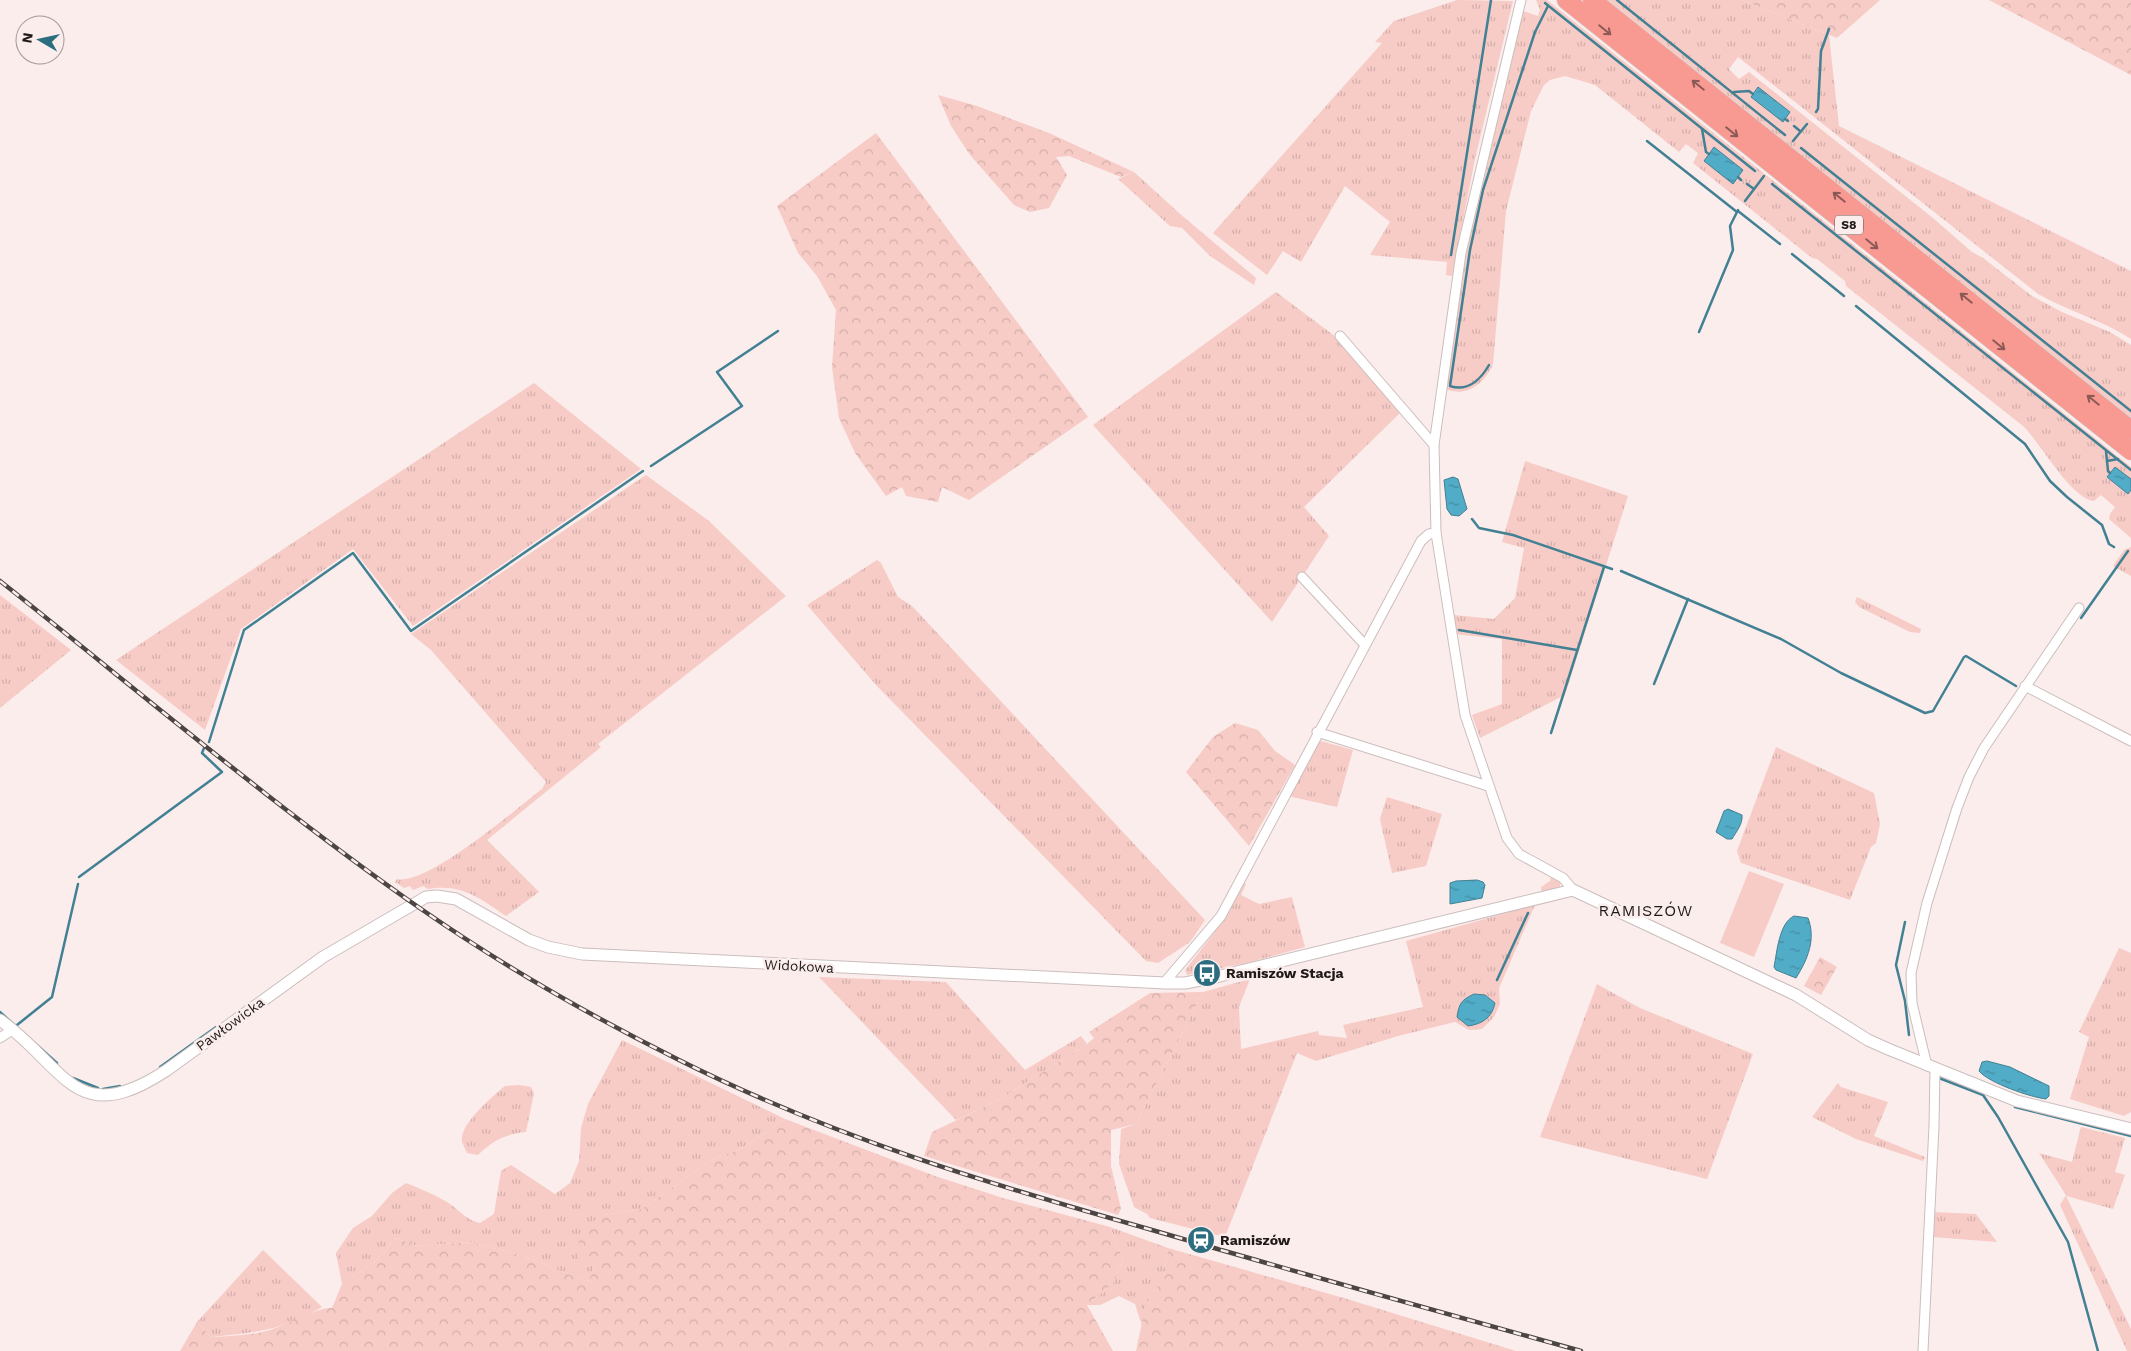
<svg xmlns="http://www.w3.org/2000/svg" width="2131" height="1351" font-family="'Work Sans',sans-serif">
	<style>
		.grass { fill: url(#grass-tufts) }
		.forest { fill: url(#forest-crowns) }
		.pitch { fill: #f7cbc6 }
		.water { fill: url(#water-ripples); stroke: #428093 }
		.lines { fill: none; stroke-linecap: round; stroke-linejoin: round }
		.stream { stroke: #428093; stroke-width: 2.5 }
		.minor-casing { stroke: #cbbebd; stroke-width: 11 }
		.tertiary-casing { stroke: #cbbebd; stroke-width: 13 }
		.motorway-casing { stroke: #cecdcc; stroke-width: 19 }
		.minor { stroke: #fff; stroke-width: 9 }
		.tertiary { stroke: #fff; stroke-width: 11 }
		.motorway { stroke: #f89992; stroke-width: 18 }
		.rail-casing { stroke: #4b4544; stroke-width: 4.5 }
		.rail { stroke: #fbedec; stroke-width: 2.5; stroke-dasharray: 8; stroke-linecap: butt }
		.oneway { stroke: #8c5a56 }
		.labels { text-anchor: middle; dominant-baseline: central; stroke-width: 5; stroke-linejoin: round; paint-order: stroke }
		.shield { fill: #fbedec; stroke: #615958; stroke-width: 1 }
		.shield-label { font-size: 12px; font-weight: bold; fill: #1f1a19 }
		.street-label { font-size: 14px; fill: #1f1a19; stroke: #fbedec }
		.poi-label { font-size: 14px; font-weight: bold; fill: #1f1a19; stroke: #fbedec; text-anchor: start }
		.quarter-label { font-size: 16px; letter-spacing: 1px; fill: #1f1a19; stroke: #fbedec }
	</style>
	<defs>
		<pattern id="grass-tufts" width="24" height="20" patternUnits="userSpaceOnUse" patternTransform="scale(1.25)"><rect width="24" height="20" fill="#f7cbc6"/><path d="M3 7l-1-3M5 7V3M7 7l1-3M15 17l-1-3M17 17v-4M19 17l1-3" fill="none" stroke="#d3aeaa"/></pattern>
		<pattern id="forest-crowns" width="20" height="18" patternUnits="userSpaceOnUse" patternTransform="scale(1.25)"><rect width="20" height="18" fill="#f7cbc6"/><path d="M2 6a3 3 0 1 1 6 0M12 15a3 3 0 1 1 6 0" fill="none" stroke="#d3aeaa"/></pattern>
		<pattern id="water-ripples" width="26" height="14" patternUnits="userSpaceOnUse" patternTransform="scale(1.25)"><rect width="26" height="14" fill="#51acc7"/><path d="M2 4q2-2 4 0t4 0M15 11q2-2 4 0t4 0" fill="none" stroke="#438ba1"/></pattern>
	</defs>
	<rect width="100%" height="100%" fill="#fbedec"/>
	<g class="grass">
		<path d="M1457,0L1513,1L1475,159L1452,276L1446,275L1447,262L1370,255L1390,222L1345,186L1301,262L1283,251L1267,275L1213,233L1382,43L1375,42L1394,21Z"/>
		<path d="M1536,0H1547L2131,467V538L2109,519L2110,514L2115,507L2101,495L2094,501C2071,499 2040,442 2023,426L1846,286L1845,281L1817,259L1812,258L1693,163L1698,153L1686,144L1679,152L1595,85L1565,76L1550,80L1544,85L1531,111L1506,211L1493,364C1485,383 1467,398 1446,389L1461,272L1472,220L1523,11L1538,16L1540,10Z"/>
		<path d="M1607,0H1742L1829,35L1839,126L2131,271V339C2102,320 2068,311 2038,294L1738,57L1729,69L1739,79L1749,72L1933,218L1972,252L1983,258L2032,296L2062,312L2110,332L2131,345V418Z"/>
		<path d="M1134,172L1179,213L1256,278L1254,285L1210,256L1182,228L1170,226L1118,179Z"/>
		<path d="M1276,292L1348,346L1402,411L1304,507L1329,536L1272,622L1093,425Z"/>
		<path d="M534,383L641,469L413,626L353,549L241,629L205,730L116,660Z"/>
		<path d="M1525,461L1628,496L1565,695L1480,738L1472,715L1502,704V639L1453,634L1454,615L1494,619L1515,598L1524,548L1502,542Z"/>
		<path d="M646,475L709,521L786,596L598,744L601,747L487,840L539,892L506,916C480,898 461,883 428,889L423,886L413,890L410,886L404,888L395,882L397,879C427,886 516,809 542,789L546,782L431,650L411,634Z"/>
		<path d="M2131,547V576L2113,566L2124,550Z"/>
		<path d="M877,560L881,563L898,597L912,606L1205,920L1190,942L1158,963L1146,961L876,685L807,605Z"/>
		<path d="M0,595L71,650L0,708Z"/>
		<path d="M1857,597L1921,629L1920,633L1910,632L1859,607L1855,602Z"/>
		<path d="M1321,741L1353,750L1337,807L1288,796L1316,745Z"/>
		<path d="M1776,747L1874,793L1880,824L1876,843L1871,847L1850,900L1741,863L1737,851Z"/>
		<path d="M1387,797L1442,814L1426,866L1392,873L1380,819Z"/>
		<path d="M1552,875L1560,880V888L1542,893L1541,887L1550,881Z"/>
		<path d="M1241,880L1246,884L1241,895L1259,904L1292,897L1305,947L1247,963L1187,975L1185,970L1214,933Z"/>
		<path d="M1535,905L1499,988L1500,1004L1494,1017L1482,1029L1469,1030L1455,1022L1398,1036L1316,1061L1297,1053L1225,1237L1150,1218L1147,1214L1134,1207L1119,1164L1121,1129L1136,1124L1203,992L1250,979L1239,1007L1241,1049L1318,1031L1319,1035L1347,1038L1343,1025L1423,1007L1406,941Z"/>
		<path d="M2119,948L2131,953V1112L2124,1116L2070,1099L2089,1037L2079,1032Z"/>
		<path d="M819,977L946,982L1025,1070L1081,1036L1087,1044L1004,1097L956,1120Z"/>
		<path d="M1597,984L1640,1008L1753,1054L1707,1179L1540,1137Z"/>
		<path d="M622,1040L785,1119L743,1148L711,1160L642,1209L603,1215L595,1266L588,1282L520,1255L470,1242L417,1246L396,1238L377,1260L342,1284L336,1253L353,1228L372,1216L392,1193L406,1183C421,1189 436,1195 450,1204C461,1212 467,1220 480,1223L494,1214L501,1171L511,1165L555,1194L570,1183L579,1161L581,1128L588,1104Z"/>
		<path d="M1838,1083L1841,1087L1888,1102L1874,1136L1925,1157L1923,1161L1856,1139L1812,1117Z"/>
		<path d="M519,1085L531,1087L534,1093L526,1132C506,1134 493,1140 478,1155L467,1153C466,1150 463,1145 462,1142C459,1124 493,1096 505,1086Z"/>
		<path d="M2081,1127L2125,1138L2115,1172L2125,1175L2113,1209L2066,1196L2131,1329V1351H2127L2060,1205L2066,1195L2039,1153L2072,1162Z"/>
		<path d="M1933,1212L1976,1214L1997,1242L1933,1237Z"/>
		<path d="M1110,1227L1168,1248L1164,1279L1147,1299L1142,1326L1135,1304L1119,1296L1100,1305H1087L1113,1283L1123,1259Z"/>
		<path d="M263,1250L322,1307C285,1330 253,1333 211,1337L197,1322Z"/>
	</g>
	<g class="forest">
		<path d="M1742,0H1880L1837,38Z"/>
		<path d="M1989,0H2131V75Z"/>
		<path d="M938,95L977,106L1049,133L1134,172L1121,177L1069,156L1056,157L1067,175L1049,208L1030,212L1014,205L970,155L951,126Z"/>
		<path d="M876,133L1088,417L969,500L942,487L938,502L906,496L902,487L886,496L855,453L839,418L832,367L836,310L817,276L798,253L777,206Z"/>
		<path d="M1235,723L1258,730L1275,751L1295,765L1249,846L1186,772L1213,737Z"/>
		<path d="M1820,957L1837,967L1821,995L1804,986Z"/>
		<path d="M1203,992L1136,1124L1111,1130V1166L1121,1209L1118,1215L924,1156L932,1132L1004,1097L1087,1044L1094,1038L1089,1032L1150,993Z"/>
		<path d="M785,1119L935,1176L1003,1198L1110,1227L1123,1259L1113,1283L1087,1305L1113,1351H180L197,1322L211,1337C228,1336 246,1336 262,1332C284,1328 315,1307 332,1308L342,1284L377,1260L396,1238L417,1246L470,1242L520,1255L588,1282L595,1266L579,1260L577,1248L583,1228L603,1215L642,1209L711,1160L743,1148Z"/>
		<path d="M1168,1248L1347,1299L1516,1351H1136L1147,1299L1164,1279Z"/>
	</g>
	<path class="pitch" d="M1749,871L1784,884L1754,957L1720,943Z"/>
	<g class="water">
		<path d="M1758,87L1790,112L1783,122L1751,97Z"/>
		<path d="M1714,147L1743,170L1733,184L1704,161Z"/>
		<path d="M2115,467L2131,479V490L2128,494L2107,477Z"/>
		<path d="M1453,477L1458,479L1467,509L1459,516L1451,515L1447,509L1444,480Z"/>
		<path d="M1728,809L1742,815C1743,824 1736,832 1732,839H1727L1716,832L1724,811Z"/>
		<path d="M1477,880L1483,882L1485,885L1482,898L1450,904V883L1456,881Z"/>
		<path d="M1794,916L1808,918C1816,939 1808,959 1796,978L1776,970L1774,967C1777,952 1779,923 1794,916Z"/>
		<path d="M1474,994L1485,995L1495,1003C1492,1018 1482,1024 1468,1026L1457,1017C1459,1004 1461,1000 1474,994Z"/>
		<path d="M1987,1061L2010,1067L2049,1086V1096L2046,1099C2030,1097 1989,1083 1979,1071L1982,1062Z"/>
	</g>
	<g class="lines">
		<g class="stream">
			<path d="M1617,0L1785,135"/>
			<path d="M1545,3L1755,171"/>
			<path d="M1734,92L1749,91L1753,94"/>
			<path d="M1816,112L1818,109L1821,51L1829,29"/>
			<path d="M1785,119L1788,121"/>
			<path d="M1794,126L1800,131"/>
			<path d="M1702,129L1706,152L1709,154"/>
			<path d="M1647,141L1737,212"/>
			<path d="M1793,141L1807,124"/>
			<path d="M1801,148L2131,411"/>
			<path d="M1738,177L1741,180"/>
			<path d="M1747,184L1754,189"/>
			<path d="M1772,184L2131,470"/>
			<path d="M1745,201L1764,176"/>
			<path d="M1738,211L1780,244"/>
			<path d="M1792,254L1844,296"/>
			<path d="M1451,255L1491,0"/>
			<path d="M1856,306L2025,444L2050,481L2067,497L2102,525L2109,544L2114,547"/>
			<path d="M1699,332L1733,250L1730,226L1738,210"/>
			<path d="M1489,365C1481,379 1468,392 1450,386L1470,250L1483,190L1535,32L1548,6"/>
			<path d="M2106,451L2108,471L2110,473"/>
			<path d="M2107,461L2118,459"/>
			<path d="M651,466L742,406L717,372L778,331"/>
			<path d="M1472,519L1479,528L1513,535L1612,569"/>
			<path d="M1621,571L1781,639L1841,673L1925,713L1933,711L1964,657L1966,656L2016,686"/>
			<path d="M2081,618L2128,551"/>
			<path d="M1459,630L1577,650"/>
			<path d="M1654,684L1688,599"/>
			<path d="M1551,733L1604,567"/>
			<path d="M209,742L244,630L353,553L411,631L643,471"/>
			<path d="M79,877L222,772L202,753L204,748"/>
			<path d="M1905,922L1896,965L1905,1001L1909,1035"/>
			<path d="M1497,980L1528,913"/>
			<path d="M0,1012L57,1063"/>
			<path d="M17,1025L52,997L78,884"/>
			<path d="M160,1067L216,1027"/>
			<path d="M73,1078L98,1088"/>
			<path d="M1939,1078L1983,1095L1998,1117L2068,1242L2098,1351"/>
			<path d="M103,1089L120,1086"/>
			<path d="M2015,1107L2131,1136"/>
		</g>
		<g class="minor-casing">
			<g id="minor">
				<path d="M1521,0L1461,253L1434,445L1436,533L1465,715L1507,838L1519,854L1563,878L1573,890"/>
				<path d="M1340,336L1434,445"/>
				<path d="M1302,577L1365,645"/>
				<path d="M2025,686L2131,741"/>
				<path d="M1317,732L1488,786"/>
				<path d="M1164,983L1221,916L1421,541L1429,534L1436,533"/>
				<path d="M0,1038L12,1030"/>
				<path d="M1927,1066L1912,1003L1911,973L1927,903L1957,808L1969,777L1984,748L2079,608"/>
				<path d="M1923,1351L1934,1126L1935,1069"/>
			</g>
		</g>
		<g class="tertiary-casing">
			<path id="tertiary" d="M0,1020C66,1067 75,1131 167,1070L323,957L426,897L437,896L456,899L529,940L548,947L582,954L1165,983H1185L1216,977L1573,890L1796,995L1868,1040L1888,1049L2017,1101L2131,1129"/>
		</g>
		<g class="motorway-casing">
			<g id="motorway">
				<path d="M1566,0L2131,451"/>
				<path d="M1592,0L2131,430"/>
			</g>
		</g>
		<use href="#minor" class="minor"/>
		<use href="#tertiary" class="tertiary"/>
		<use href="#motorway" class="motorway"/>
		<g class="rail-casing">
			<path id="rail" d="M0,581C140,692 277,809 424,911C505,967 591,1016 679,1060C835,1138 992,1185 1159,1232C1299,1273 1440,1312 1581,1351"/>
		</g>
		<use href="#rail" class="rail"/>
	</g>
	<defs><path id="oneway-shaft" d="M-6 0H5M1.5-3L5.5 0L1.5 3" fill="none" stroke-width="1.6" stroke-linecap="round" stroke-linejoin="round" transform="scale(1.25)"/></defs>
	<g class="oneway">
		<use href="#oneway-shaft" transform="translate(1605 30) rotate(39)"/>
		<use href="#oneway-shaft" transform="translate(1698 85) rotate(-141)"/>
		<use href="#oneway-shaft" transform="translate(1732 132) rotate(39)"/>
		<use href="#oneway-shaft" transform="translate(1839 197) rotate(-141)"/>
		<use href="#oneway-shaft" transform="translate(1872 244) rotate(39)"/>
		<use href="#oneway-shaft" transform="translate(1966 298) rotate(-141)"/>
		<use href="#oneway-shaft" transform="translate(1999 345) rotate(39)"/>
		<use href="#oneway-shaft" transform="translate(2093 400) rotate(-141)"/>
	</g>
	<defs>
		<g id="bus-disc" transform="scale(1.4375)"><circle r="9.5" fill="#2c6d80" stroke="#fbedec"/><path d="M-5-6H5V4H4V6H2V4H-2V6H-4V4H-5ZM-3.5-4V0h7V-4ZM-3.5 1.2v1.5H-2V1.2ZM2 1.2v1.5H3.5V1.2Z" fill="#fff"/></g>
		<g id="station-disc" transform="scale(1.4375)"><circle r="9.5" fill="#2c6d80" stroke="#fbedec"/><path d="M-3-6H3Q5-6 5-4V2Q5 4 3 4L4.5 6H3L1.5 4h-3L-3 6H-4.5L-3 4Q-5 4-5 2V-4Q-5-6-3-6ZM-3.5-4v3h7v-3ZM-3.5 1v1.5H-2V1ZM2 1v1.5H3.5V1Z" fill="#fff"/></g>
	</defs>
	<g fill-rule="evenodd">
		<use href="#bus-disc" x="1207" y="973"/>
		<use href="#station-disc" x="1201" y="1240"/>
	</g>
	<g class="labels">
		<rect class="shield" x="1835" y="215.5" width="28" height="19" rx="4"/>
		<g class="shield-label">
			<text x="1849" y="225">S8</text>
		</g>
		<g class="street-label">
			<text transform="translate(799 966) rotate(3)">Widokowa</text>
			<text transform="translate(230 1024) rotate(-36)">Pawłowicka</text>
		</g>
		<g class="poi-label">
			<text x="1226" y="973">Ramiszów Stacja</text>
			<text x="1220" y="1240">Ramiszów</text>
		</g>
		<g class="quarter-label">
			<text x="1646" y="910">RAMISZÓW</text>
		</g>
	</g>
	<g transform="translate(40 40) rotate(279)"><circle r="24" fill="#fbedec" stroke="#a39998"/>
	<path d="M0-4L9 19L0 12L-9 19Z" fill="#2c6d80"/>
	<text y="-8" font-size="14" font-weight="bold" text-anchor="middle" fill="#1f1a19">N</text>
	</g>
</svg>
